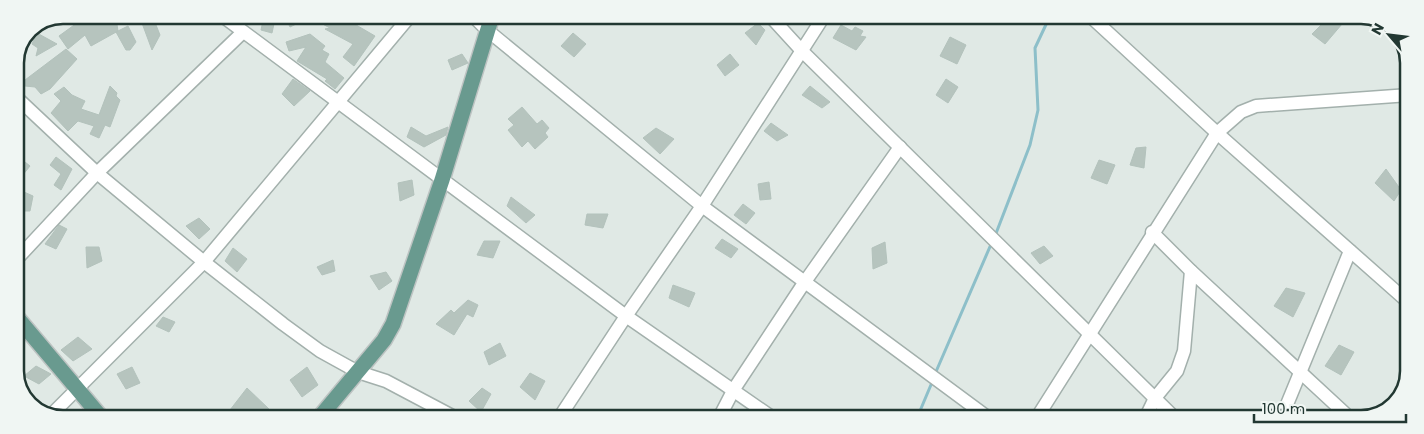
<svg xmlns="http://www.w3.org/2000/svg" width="1424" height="434" font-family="Poppins,sans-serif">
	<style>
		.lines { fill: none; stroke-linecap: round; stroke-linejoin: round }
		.stream { stroke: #8dbfc9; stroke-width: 3 }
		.building { fill: #b6c4be; stroke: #b3c2bc }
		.minor-casing { stroke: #a3b0ac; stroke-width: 15 }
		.major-casing { stroke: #bdc3c2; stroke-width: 18 }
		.minor { stroke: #fff; stroke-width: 12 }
		.major { stroke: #699a8f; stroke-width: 15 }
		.rim { fill: none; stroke: #223832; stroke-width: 2.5 }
	</style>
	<rect width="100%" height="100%" fill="#e0e9e5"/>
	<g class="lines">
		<g class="stream">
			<path d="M995,236L1030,145L1038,110L1035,48L1050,16"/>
			<path d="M935,374L992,242"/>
			<path d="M917,418L933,380"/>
		</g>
	</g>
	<g class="building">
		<path d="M88,15L95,21L116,18L118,31L91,46L85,35L68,49L59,36Z"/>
		<path d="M139,15H152L160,35L152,50Z"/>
		<path d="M284,15H315L290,27Z"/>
		<path d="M320,15H339L375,36L354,66L343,57L353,44L325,29L330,28L317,21Z"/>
		<path d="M264,16L275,19L272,33L261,30Z"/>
		<path d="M1329,17H1348L1325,44L1312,34Z"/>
		<path d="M758,23L765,30L756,45L745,33Z"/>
		<path d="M841,25L852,31L855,27L863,31L860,36L866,37L856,50L833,38Z"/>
		<path d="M128,26L136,42L130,50H126L116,32Z"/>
		<path d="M37,33L57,44L36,56L38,48L32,44Z"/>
		<path d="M573,33L586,44L574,57L561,46Z"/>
		<path d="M310,34L325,46L322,50L329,54L325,62L344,78L335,89L325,81L327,79L297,61L306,47L289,51L286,42Z"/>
		<path d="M950,37L966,45L957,64L940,56Z"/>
		<path d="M66,49L77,59L50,89L41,94L35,87L25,86V80Z"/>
		<path d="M462,54L468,63L452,70L448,60Z"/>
		<path d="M730,54L739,65L725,76L717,65Z"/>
		<path d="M293,79L310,91L294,106L282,94Z"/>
		<path d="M946,79L958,87L948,103L936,95Z"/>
		<path d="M110,86L117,93L116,96L120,100L110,127L105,125L99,138L90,134L94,126L78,121L68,131L51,113L61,101L54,94L64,87L72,95L85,101L81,109L99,115Z"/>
		<path d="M810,86L830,102L822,108L802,95Z"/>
		<path d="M522,107L537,124L542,120L549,128L545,133L548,137L535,149L528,141L522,147L508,130L514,125L508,119Z"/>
		<path d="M771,123L788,135L777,141L764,131Z"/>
		<path d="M411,127L426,136L448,127L446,135L424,147L407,137Z"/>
		<path d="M656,128L674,139L660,154L643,138Z"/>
		<path d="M1146,147L1144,168L1130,165L1136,148Z"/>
		<path d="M15,154L30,166L22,176L17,172Z"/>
		<path d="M56,157L72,169L61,190L54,185L61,174L50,165Z"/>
		<path d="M1099,160L1115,165L1107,184L1091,178Z"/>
		<path d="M1386,169L1401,190L1394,201L1375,183Z"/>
		<path d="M412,180L414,195L400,201L398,183Z"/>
		<path d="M769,182L771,199L760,200L758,184Z"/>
		<path d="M15,188L33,196L30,211H15Z"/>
		<path d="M511,197L535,215L526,223L507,206Z"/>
		<path d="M743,204L755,213L746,224L734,215Z"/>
		<path d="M587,214H608L603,228L585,225Z"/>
		<path d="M199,218L210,229L199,239L186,226Z"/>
		<path d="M59,225L67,229L56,249L45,244Z"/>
		<path d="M722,239L738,249L731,258L715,248Z"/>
		<path d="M484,241H500L493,258L477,255Z"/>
		<path d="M885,242L887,263L873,269L872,248Z"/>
		<path d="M1044,246L1053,256L1040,264L1031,253Z"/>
		<path d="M86,247H99L102,261L87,268Z"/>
		<path d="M233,248L247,259L237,272L225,261Z"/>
		<path d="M333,260L335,271L322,275L317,267Z"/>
		<path d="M386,272L392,281L379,290L370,276Z"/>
		<path d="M673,285L695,293L689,307L669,298Z"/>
		<path d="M1286,288L1305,293L1293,317L1274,306Z"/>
		<path d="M468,300L478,305L473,317L467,314L454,335L436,324L451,310L454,313Z"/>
		<path d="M163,317L175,322L169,332L156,326Z"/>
		<path d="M78,337L92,349L73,361L61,350Z"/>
		<path d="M500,343L506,356L489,365L484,352Z"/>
		<path d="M1339,345L1354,352L1341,375L1325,366Z"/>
		<path d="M36,366L51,374L39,384L24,376Z"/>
		<path d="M132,367L140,383L126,389L117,374Z"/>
		<path d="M307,367L318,385L302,397L290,380Z"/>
		<path d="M530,373L545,381L535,400L520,387Z"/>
		<path d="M247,388L269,409L263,418H239L230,410Z"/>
		<path d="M482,388L491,394L481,412L469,401Z"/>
	</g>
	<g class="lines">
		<g class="minor-casing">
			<g id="minor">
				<path d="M221,15L626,316L773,418"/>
				<path d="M473,16L487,30L702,206L990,419"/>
				<path d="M770,16L802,51L1176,419"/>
				<path d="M1090,16L1217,133L1408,302"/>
				<path d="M15,96L97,173L204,262L283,324L320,351L358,372L386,381L456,418"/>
				<path d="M1152,232L1191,271L1351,419"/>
				<path d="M15,261L97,173L243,32"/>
				<path d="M49,417L204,262L411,15"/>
				<path d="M559,418L626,316L702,206L824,16"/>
				<path d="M719,418L734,389L804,283L900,147"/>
				<path d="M1036,419L1217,133L1241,112L1256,106L1409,95"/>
				<path d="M1145,419L1155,398L1177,371L1184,351L1191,271"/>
				<path d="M1281,419L1350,251"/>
			</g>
		</g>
		<g class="major-casing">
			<g id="major">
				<path d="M15,315L101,417"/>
				<path d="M319,418L384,340L393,324L442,180L492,16"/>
			</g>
		</g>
		<use href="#minor" class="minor"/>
		<use href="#major" class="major"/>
	</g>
	<path d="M0 0H1424V434H0ZM63 24H1361A39 39 0 0 1 1400 63V371A39 39 0 0 1 1361 410H63A39 39 0 0 1 24 371V63A39 39 0 0 1 63 24Z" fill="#f0f6f3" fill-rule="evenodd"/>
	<path class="rim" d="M63 24H1361A39 39 0 0 1 1400 63V371A39 39 0 0 1 1361 410H63A39 39 0 0 1 24 371V63A39 39 0 0 1 63 24Z"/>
	<g transform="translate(1389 35) rotate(298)" stroke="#f0f6f3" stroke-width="4" paint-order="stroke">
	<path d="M0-4L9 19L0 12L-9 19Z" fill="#223832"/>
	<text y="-8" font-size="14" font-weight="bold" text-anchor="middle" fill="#223832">N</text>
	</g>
	<path d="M1254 414v8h152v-8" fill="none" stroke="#223832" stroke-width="2.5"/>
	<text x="1262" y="414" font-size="15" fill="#223832" stroke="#f0f6f3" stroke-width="4" paint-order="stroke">100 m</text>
</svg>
